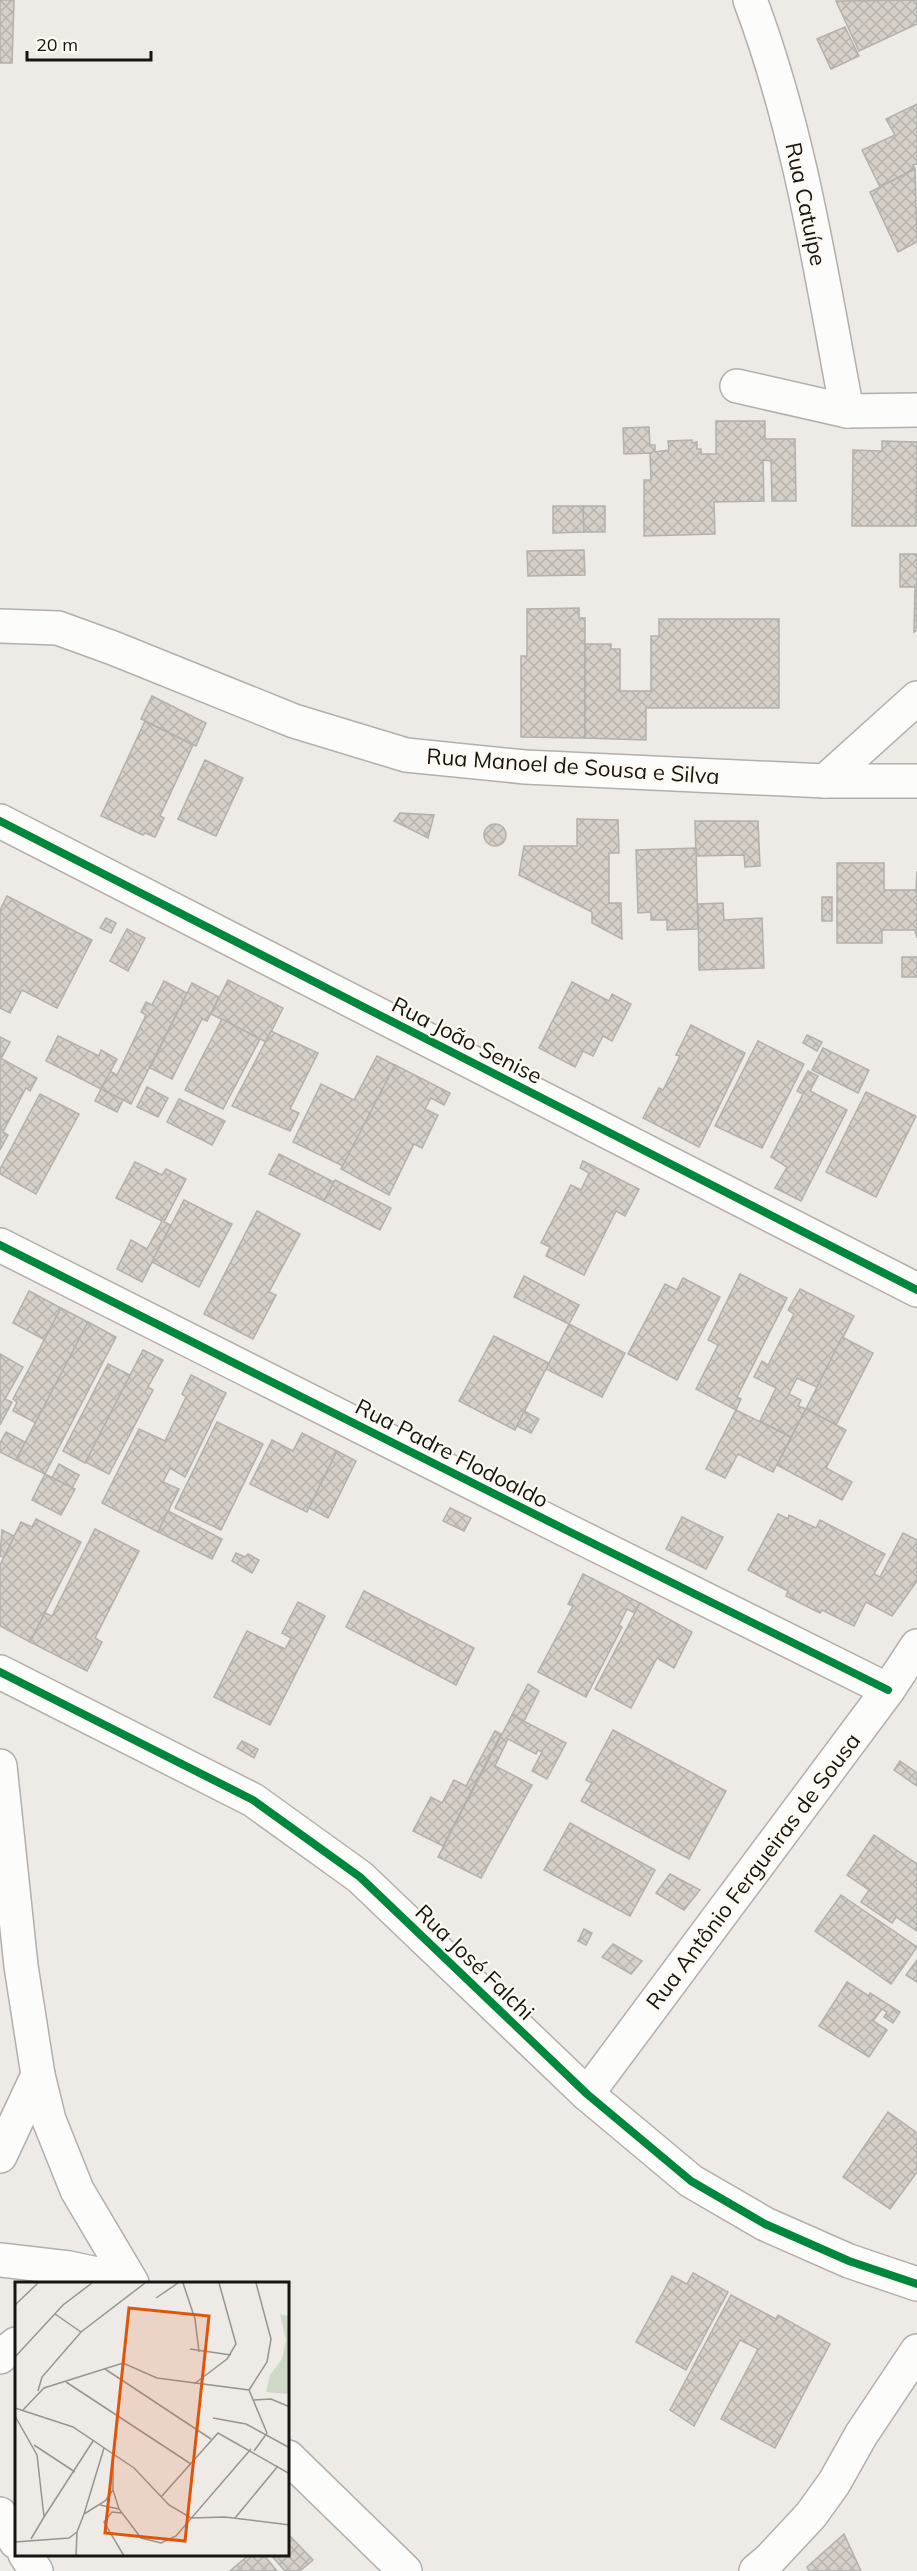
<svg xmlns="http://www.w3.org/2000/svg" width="917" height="2571" font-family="Mulish,sans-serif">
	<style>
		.building { fill: url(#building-cross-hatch); stroke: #b3b0ad; stroke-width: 1.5 }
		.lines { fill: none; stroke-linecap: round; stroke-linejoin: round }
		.minor-casing { stroke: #b2afac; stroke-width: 36 }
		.minor { stroke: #fcfcfb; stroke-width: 33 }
		.cycleway-casing { stroke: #fef9f1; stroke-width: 11 }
		.cycleway { stroke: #00873e; stroke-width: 8 }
		.labels { text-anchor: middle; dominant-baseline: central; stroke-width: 4.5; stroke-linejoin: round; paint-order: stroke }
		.street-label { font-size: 22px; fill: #171512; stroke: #fef9f1 }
		.inset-road { fill: none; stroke: #989591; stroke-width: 1.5 }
		.view { fill: #de560c; fill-opacity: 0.15; stroke: #de560c; stroke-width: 3 }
		.inset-edge { fill: none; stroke: #171512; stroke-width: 3 }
	</style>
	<defs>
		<pattern id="building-cross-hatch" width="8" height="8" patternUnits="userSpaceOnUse" patternTransform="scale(1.5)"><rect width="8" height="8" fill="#d6d0c9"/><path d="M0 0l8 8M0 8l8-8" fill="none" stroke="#b7b2ac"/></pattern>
	</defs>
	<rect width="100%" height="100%" fill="#eeeae6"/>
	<g class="building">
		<path d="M0,0H14L12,63H0Z"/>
		<path d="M917,0V24L859,51L836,1Z"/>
		<path d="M845,27L859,56L831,69L817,39Z"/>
		<path d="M917,104V164L913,165L915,169L880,187L862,150L895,135L886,119Z"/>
		<path d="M915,169L917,242L898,252L870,192Z"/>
		<path d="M716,421H765V439H795L796,501H772L771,461L763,460L764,501L714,502L715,534L644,536V480H651L650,453L624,454L623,428L649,427L650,445H655V452L669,450L668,441L692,440V443L697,442V449H701V454H716Z"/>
		<path d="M882,441L917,442L916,526H852L853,450L882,451Z"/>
		<path d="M553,506H583L584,532L553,533Z"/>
		<path d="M583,506H605V532H584Z"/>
		<path d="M584,550L585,575L528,576L527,551Z"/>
		<path d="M900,554H917V630L914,632L915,587H900Z"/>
		<path d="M579,608V618H585V738L521,737V656H527V609Z"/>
		<path d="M659,619H779V708H646V740L585,738V644H611V649H620V691H651V636H659Z"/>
		<path d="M152,696L206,723L196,746L141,719Z"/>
		<path d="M145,721L193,745L160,816L164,818L155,837L145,833L143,835L101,816Z"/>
		<path d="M205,760L243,778L216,836L178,819Z"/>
		<path d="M400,813L434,815L428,838L394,821Z"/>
		<path d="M577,819L618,820L619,853H609V903H621L622,939L592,923V912L519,875L524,846H577Z"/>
		<path d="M695,821H758L760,866L745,867L744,855L696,856Z"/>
		<circle cx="495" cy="835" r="11"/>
		<path d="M696,848L698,929L667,930V920H651V912L638,913L636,850Z"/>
		<path d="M837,863H884V890H916L917,871V938L915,930H882V943H837Z"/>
		<path d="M7,896L92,940L57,1008L22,990L10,1013L0,1008V910Z"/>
		<rect x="822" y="897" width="10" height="24"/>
		<path d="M723,903L724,920L762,918L764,968L699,970L698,904Z"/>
		<path d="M106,918L116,923L111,933L100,928Z"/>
		<path d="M127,929L145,938L128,971L110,961Z"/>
		<rect x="902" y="957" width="15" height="20"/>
		<path d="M228,980L283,1008L266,1042L211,1014Z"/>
		<path d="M164,981L187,993L131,1104L101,1089L110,1071L117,1075L146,1015L141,1012L146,1002L152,1005Z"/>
		<path d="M572,982L609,1001L612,994L631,1004L612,1041L603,1036L593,1056L583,1051L575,1067L539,1048Z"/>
		<path d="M192,983L219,997L207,1021L202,1019L172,1079L150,1068Z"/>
		<path d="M222,1019L260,1039L223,1109L185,1090Z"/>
		<path d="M691,1025L745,1053L699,1147L643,1118L659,1088L663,1090L680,1056L676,1055Z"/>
		<path d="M271,1031L318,1053L290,1109L299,1113L290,1131L232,1106Z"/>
		<path d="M807,1035L822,1042L817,1051L803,1043Z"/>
		<path d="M58,1036L99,1056L101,1050L117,1059L101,1089L46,1061Z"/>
		<path d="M0,1037L10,1042L2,1057H0Z"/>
		<path d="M758,1041L804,1064L762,1148L715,1126Z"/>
		<path d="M823,1048L869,1070L858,1093L812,1070Z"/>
		<path d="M377,1056L395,1065L343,1166L293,1142L321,1084L354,1100Z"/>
		<path d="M0,1058L37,1078L30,1091L26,1088L3,1132L8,1135L0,1150Z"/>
		<path d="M395,1065L450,1093L444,1105L431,1098L425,1109L438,1115L422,1148L414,1144L389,1195L341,1169Z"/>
		<path d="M808,1071L818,1076L810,1091L847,1110L801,1201L775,1188L787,1167L771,1157L803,1094L797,1091Z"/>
		<path d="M147,1087L168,1098L158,1117L137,1107Z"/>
		<path d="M101,1089L123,1100L117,1112L95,1101Z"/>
		<path d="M866,1092L916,1116L876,1197L826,1172Z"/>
		<path d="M40,1094L79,1114L36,1194L0,1174V1169Z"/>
		<path d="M179,1099L225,1121L212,1145L167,1122Z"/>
		<path d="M279,1154L334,1182L324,1201L269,1174Z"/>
		<path d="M583,1161L639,1189L625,1216L616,1211L584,1275L546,1256L550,1247L541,1243L571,1185L581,1190L589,1173L580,1168Z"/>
		<path d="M135,1162L162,1175L166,1169L186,1179L164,1222L171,1225L142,1282L117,1269L131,1240L147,1249L162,1221L116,1198Z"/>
		<path d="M335,1180L391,1208L380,1230L324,1201Z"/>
		<path d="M184,1200L232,1224L199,1287L152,1262Z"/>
		<path d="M257,1211L300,1234L269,1292L276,1295L253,1339L204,1314Z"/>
		<path d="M740,1274L787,1298L737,1397L741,1399L736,1410L696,1389L718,1345L708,1340Z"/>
		<path d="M524,1276L579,1305L569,1324L514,1297Z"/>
		<path d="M683,1278L720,1297L677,1380L628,1354L665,1284L677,1290Z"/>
		<path d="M800,1289L854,1316L817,1387L797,1378L789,1394L801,1400L798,1406L806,1409L791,1437L760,1421L776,1388L754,1377L762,1361L768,1365L794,1314L788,1310Z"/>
		<path d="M29,1291L61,1308L45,1340L13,1323Z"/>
		<path d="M61,1308L88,1322L36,1423L13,1411L17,1402L13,1399Z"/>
		<path d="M88,1322L116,1337L45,1474L16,1460Z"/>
		<path d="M569,1324L625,1353L602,1397L546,1369Z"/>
		<path d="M494,1336L549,1363L515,1430L459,1401Z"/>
		<path d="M842,1337L873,1353L836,1425L806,1409Z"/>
		<path d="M143,1350L163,1360L148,1387L153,1390L109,1474L85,1462Z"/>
		<path d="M0,1354L23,1367L5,1399L12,1402L0,1425Z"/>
		<path d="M108,1364L130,1375L85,1463L63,1451Z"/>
		<path d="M191,1375L226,1393L185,1477L170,1468L163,1482L179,1489L158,1532L102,1503L139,1429L165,1441L186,1397L182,1394Z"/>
		<path d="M806,1409L846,1430L826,1468L852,1482L842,1500L777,1465Z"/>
		<path d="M736,1410L791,1437L773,1472L738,1454L725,1478L706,1469Z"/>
		<path d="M524,1411L539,1419L531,1433L517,1426Z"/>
		<path d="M217,1422L263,1444L221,1530L175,1508Z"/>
		<path d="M6,1432L25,1442L16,1460L0,1452V1443Z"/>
		<path d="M302,1433L337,1451L307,1512L250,1484L272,1440L293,1451Z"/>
		<path d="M337,1451L356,1461L328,1518L309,1508Z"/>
		<path d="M59,1464L79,1475L72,1488L52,1478Z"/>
		<path d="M45,1474L75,1489L61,1515L32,1500Z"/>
		<path d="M450,1508L471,1518L464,1531L443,1521Z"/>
		<path d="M168,1511L222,1539L212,1559L158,1532Z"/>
		<path d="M778,1514L788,1519L789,1515L816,1528L820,1520L885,1554L874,1574L880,1577L903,1533L917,1540V1581L892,1616L866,1602L854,1626L822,1610L820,1613L786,1596L788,1591L748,1570Z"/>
		<path d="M682,1517L723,1537L706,1569L666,1549Z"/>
		<path d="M36,1519L81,1542L30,1642L0,1626V1565L21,1522L32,1527Z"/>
		<path d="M95,1529L139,1551L95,1638L102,1642L87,1671L30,1642L45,1613L52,1616Z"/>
		<path d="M2,1530L14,1536L4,1557L0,1556Z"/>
		<path d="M236,1553L245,1557L248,1554L259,1560L252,1573L232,1561Z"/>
		<path d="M583,1574L640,1603L635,1613L627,1609L619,1625L622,1627L586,1697L538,1672L573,1606L568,1604Z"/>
		<path d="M364,1591L474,1648L456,1685L346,1627Z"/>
		<path d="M298,1602L325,1616L270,1725L214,1697L247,1631L285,1649L291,1638L282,1633Z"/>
		<path d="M640,1603L692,1632L674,1668L657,1658L631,1708L595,1689Z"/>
		<path d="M528,1684L539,1691L524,1721L512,1715Z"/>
		<path d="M512,1715L566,1743L547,1779L532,1771L542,1752L538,1750L536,1754L508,1739L495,1766L532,1785L481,1878L438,1857Z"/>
		<path d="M613,1730L726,1791L689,1859L581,1801L592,1783L586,1780Z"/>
		<path d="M495,1731L501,1734L443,1846L413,1831L431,1797L442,1803L454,1780L466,1786Z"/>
		<path d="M242,1741L258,1749L254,1758L237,1748Z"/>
		<path d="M900,1761L917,1773V1786L894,1770Z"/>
		<path d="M570,1823L655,1870L630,1916L544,1870Z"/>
		<path d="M874,1835L917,1864V1931L896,1917L892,1923L861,1902L869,1890L847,1875Z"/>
		<path d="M670,1874L700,1890L684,1910L656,1893Z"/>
		<path d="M841,1895L917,1947L891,1984L815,1931Z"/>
		<path d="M584,1929L592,1933L586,1945L578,1941Z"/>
		<path d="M613,1944L642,1961L631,1974L602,1957Z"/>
		<path d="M917,1960V1982L906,1975Z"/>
		<path d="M847,1982L869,1996L870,1993L900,2012L893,2023L884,2017L887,2012L882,2009L873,2021L887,2030L869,2057L819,2026Z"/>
		<path d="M888,2112L917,2133V2172L890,2209L843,2177Z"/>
		<path d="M693,2273L728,2292L686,2370L636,2342L672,2276L687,2284Z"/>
		<path d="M731,2295L776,2319L778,2315L830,2344L775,2448L721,2419L758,2349L740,2340L694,2426L670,2410Z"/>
		<path d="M288,2534L313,2560L300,2571H285L270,2554H288Z"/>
		<path d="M844,2534L861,2571H809L807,2567Z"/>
		<path d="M250,2554H263L277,2571H230Z"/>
	</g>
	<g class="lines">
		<g class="minor-casing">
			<g id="minor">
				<path d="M750,0C800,132 821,273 847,411"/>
				<path d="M737,386L847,411L917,410"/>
				<path d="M0,626L58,628L113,648L294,721L406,755L525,767L825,781H917"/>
				<path d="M825,781L917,698"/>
				<path d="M0,821L917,1290"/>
				<path d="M0,1245L566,1530L888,1690"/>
				<path d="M0,1672L253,1800L360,1877L587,2094L691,2181L765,2224L849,2261L917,2284"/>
				<path d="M0,1766L21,1966L38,2075L49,2120L77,2190L132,2283"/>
				<path d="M587,2094L888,1690L917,1646"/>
				<path d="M0,2156L38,2075"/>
				<path d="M0,2260L69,2268L130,2281"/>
				<path d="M0,2357L16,2344"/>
				<path d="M288,2457L405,2571"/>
				<path d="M0,2514L16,2542"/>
				<path d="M25,2554L36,2571"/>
				<path d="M756,2571L770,2559L811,2515L834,2483L861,2435L917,2351"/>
			</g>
		</g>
		<use href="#minor" class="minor"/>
		<g class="cycleway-casing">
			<g id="cycleway">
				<path d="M0,821L917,1290"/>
				<path d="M0,1245L566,1530L888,1690"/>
				<path d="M0,1672L253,1800L360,1877L587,2094L691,2181L765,2224L849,2261L917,2284"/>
			</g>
		</g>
		<use href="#cycleway" class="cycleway"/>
	</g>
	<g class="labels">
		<g class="street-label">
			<text transform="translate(806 204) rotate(78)">Rua Catuípe</text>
			<text transform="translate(573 766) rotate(4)">Rua Manoel de Sousa e Silva</text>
			<text transform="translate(467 1040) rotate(27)">Rua João Senise</text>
			<text transform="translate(452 1453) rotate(27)">Rua Padre Flodoaldo</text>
			<text transform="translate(753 1871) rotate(-53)">Rua Antônio Fergueiras de Sousa</text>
			<text transform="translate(475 1962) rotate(44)">Rua José Falchi</text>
		</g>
	</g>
	<g transform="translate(15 2282)">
		<rect width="274" height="274" fill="#eeeae6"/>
		<path d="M265,32L274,34L275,111L271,112L251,110L255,93L267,77L271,58Z" fill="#d0d8c8"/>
		<path class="inset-road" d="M168,1L180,37L184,70M141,16L163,1M0,23L23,1M40,32L66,50M175,67L216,73M0,75L48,23L77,1M90,87L196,157M51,100L176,182M179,102L212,77L221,62L204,1M234,108L252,80L256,57L241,1M23,109L27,95L66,50L130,1M239,118L256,117L275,125M0,126L58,145L119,186L154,223L176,236L210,235L275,243M8,128L29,106L108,81L142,96L234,108L252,151M0,134L22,173L29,235L16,257M198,136L231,142L275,166M19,163L60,190M239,169L252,151M98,172V208L104,227L126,256L146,261L161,254L236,167M146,215L203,151L275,192M85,223L104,227M107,231L97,230L89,240L109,274M69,232L89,166M29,235L78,159M220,236L263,184M0,260L54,256L62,250M61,274L62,250L69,232L90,219L98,208"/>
		<path class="view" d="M114,26L194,34L170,259L90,251Z"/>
		<rect width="274" height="274" class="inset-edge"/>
	</g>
	<path d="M27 51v9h124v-9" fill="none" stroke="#171512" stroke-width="3"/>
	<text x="36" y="51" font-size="18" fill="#171512" stroke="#fef9f1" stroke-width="4.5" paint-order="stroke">20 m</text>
</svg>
